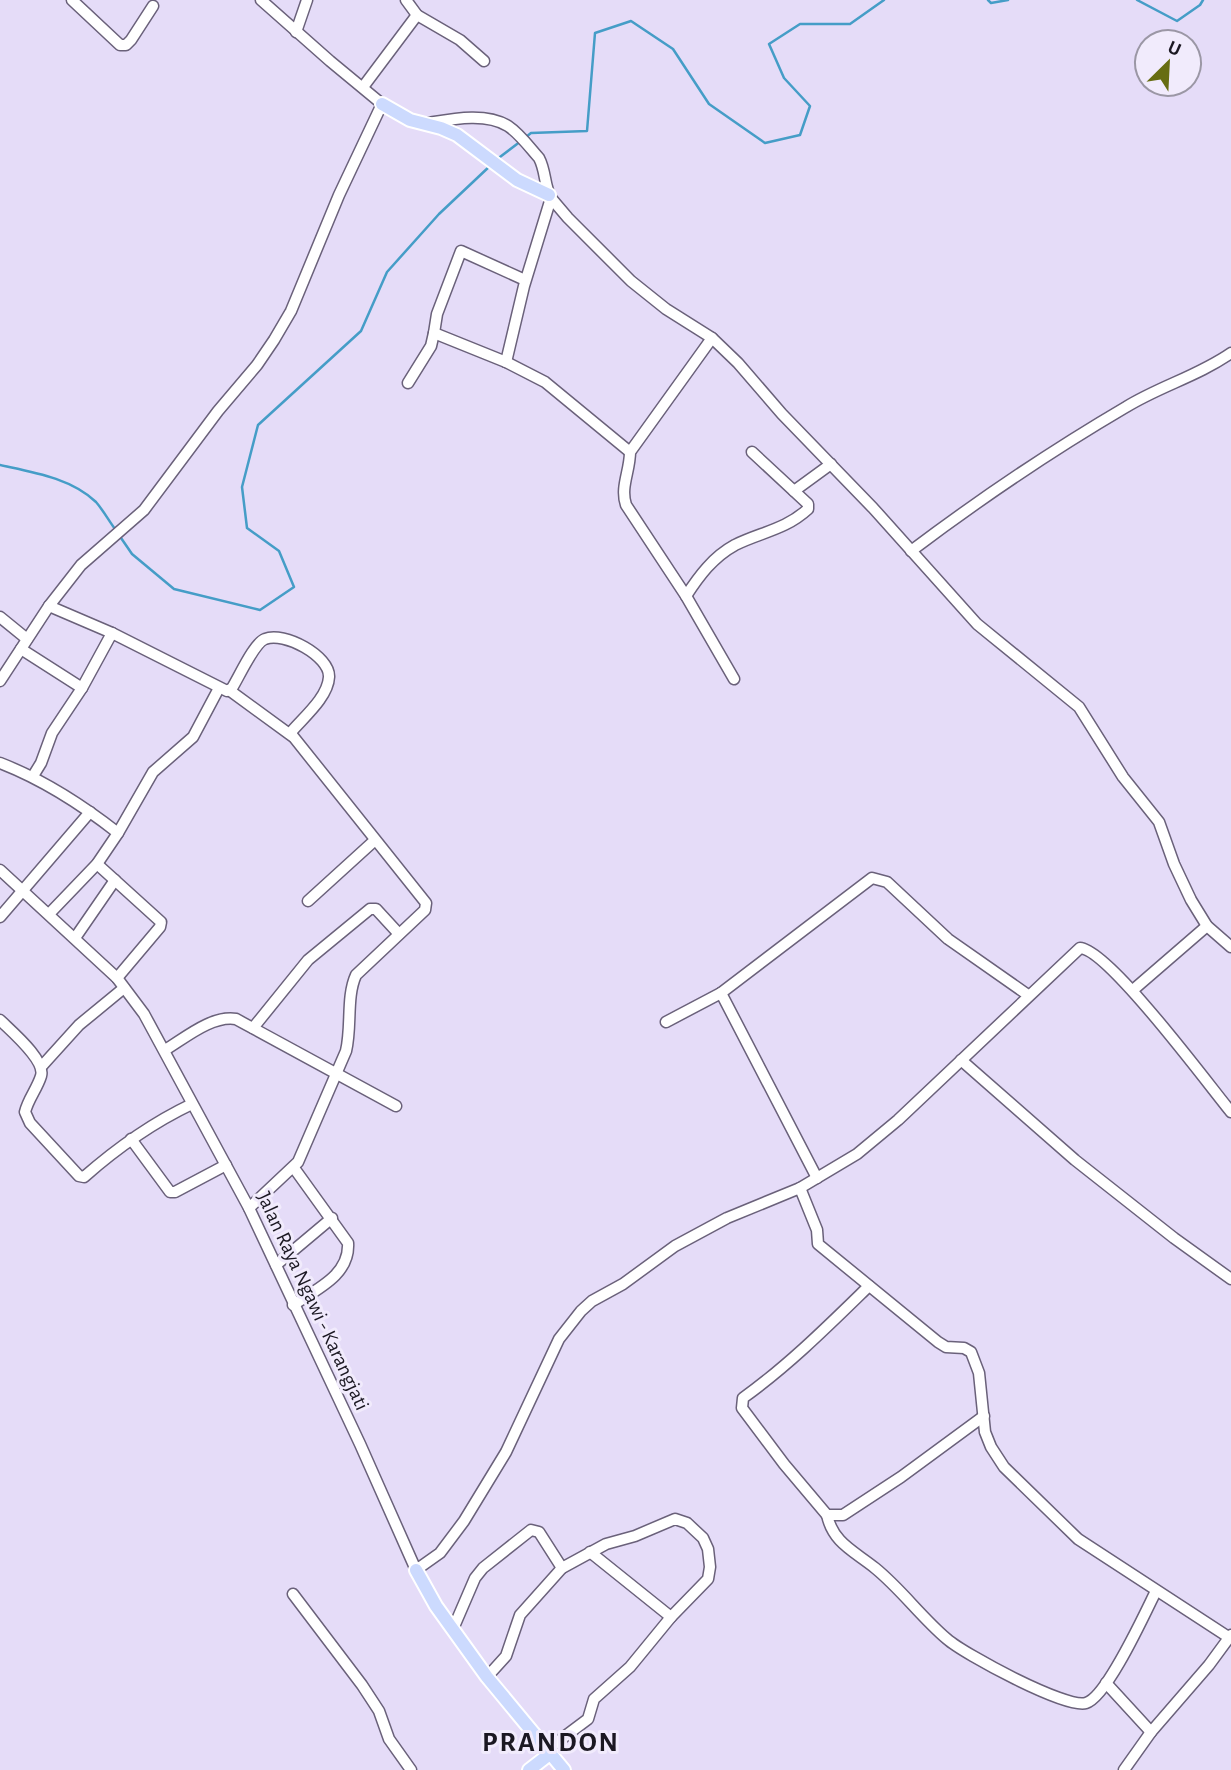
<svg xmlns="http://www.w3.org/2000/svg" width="1231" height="1770" font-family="'Alegreya Sans',sans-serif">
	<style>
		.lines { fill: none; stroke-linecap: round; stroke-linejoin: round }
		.stream { stroke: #459dc7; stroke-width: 2.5 }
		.minor-casing { stroke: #6a617a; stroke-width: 13 }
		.major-casing { stroke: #fff; stroke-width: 16 }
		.minor { stroke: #fff; stroke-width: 10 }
		.major { stroke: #ccdafe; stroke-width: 12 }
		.labels { text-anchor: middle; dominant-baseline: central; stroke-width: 6; stroke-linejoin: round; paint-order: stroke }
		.street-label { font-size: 21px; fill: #1b1822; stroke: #f1ebfc }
		.district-label { font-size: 28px; font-weight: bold; letter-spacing: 2px; fill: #1b1822; stroke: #f1ebfc }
	</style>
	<rect width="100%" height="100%" fill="#e5dcf8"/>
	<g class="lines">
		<g class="stream">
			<path d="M988,0L991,3L1008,0"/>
			<path d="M1137,0L1177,21L1200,5L1203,0"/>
			<path d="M526,137L531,133L587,131L595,33L631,21L673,49L709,104L765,143L800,135L810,106L784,78L769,44L800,24H850L884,0"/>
			<path d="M496,160L521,141"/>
			<path d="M0,465C32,472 71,478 96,502C103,510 109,521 115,529"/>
			<path d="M119,535L132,554L174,589L260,610L294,587L279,551L247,528L242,487L258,425L361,331L387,272L439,214L491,165"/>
		</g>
		<g class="minor-casing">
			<g id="minor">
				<path d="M72,0L120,45H126L131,40L153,6"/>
				<path d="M406,0L417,15L460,40L484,61"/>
				<path d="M296,32L307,0"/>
				<path d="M363,87L417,15"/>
				<path d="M428,123C452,119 486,112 508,126C520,134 530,148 539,158C546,171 544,185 551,198L568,218L631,281L666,309L712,338L738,363L782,414L873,508L977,624L1079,707L1123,777L1159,822L1174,864L1191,900L1207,926L1231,947"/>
				<path d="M525,280L461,251L437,314L434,333L506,362L545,382L630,452"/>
				<path d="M712,338L630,452C630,471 620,487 626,505L686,596L734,679"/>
				<path d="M506,362L524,286L551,198"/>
				<path d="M408,383L431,346L434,333"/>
				<path d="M794,491L831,464"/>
				<path d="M911,551C980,499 1051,451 1126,407C1160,386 1198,376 1231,353"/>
				<path d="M686,596C699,576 713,557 735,545C761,532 785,530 808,509V504L752,452"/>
				<path d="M49,606L112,633L227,691L232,688C239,677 254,643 265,639C284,631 330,656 329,677C328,697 304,717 292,731V735L426,903L425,910L356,975C346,997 352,1026 346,1051L298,1162L249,1208"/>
				<path d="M0,617L27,639"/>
				<path d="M21,649L82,688"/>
				<path d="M0,681L49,606L81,565L144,510L218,411L257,365L274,340L291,311L339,195L382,104L330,61L261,0"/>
				<path d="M229,690L292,736"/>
				<path d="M0,763C44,780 81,804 118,833"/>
				<path d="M33,776L41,763L52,733L82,688L112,633"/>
				<path d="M97,864L161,922L160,927L117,978"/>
				<path d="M0,870L117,978L144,1014L249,1208L360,1444L416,1570L440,1553L464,1521L506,1452L559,1339L581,1311L592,1301L623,1284L675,1246L727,1218L800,1188L857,1154L898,1120L1080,948C1108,949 1208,1084 1231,1112"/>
				<path d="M308,901L374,841"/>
				<path d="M49,914L97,864L118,833L153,772L193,737L219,688"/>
				<path d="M0,917L90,812"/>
				<path d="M75,938L115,880"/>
				<path d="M1133,990L1207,926"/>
				<path d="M0,1020C11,1031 46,1060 41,1076C37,1089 28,1099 25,1112L30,1123L79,1176L84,1177C117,1148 152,1123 192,1104"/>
				<path d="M666,1022L721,993"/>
				<path d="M253,1028L308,960L370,909H376L399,934"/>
				<path d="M165,1050C185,1038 212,1015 236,1019L396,1106"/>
				<path d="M961,1060L1075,1160L1174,1238L1231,1279"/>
				<path d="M41,1067L79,1025L124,988"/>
				<path d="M131,1139L170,1192H175L226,1165"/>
				<path d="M817,1178L721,993L872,878L887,882L948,939L1028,995"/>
				<path d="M800,1188L817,1230L818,1244L938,1342L946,1347L964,1348L971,1352L979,1373L985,1432L991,1447L1004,1467L1078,1539L1230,1638"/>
				<path d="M276,1265L332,1218"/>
				<path d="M869,1286C829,1325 789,1365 743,1398L742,1408L784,1464L827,1515H843L901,1477L984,1416"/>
				<path d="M293,1305C317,1289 350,1275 348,1243L294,1168"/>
				<path d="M827,1515C833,1543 854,1551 875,1568C901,1589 921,1617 947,1639C964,1654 1066,1709 1086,1703C1107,1697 1145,1613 1156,1591"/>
				<path d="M590,1552L671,1617"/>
				<path d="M293,1594L362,1685L379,1711L389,1739L411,1770"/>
				<path d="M453,1629L475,1578L483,1568L531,1530L539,1532L562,1568"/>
				<path d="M487,1677L506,1656L520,1615L562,1568L606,1544L635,1536L675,1519L687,1523L703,1538L708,1549L710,1567L708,1579L671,1617L630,1667L594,1699L588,1719L548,1749"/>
				<path d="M1106,1683L1151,1732"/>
				<path d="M1124,1770L1151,1732L1209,1665L1231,1635"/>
			</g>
		</g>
		<g class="major-casing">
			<g id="major">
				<path d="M382,104L410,120L441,128L457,135L517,180L549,195"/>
				<path d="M416,1570L436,1606L487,1677L564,1770"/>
				<path d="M529,1770L551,1753"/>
			</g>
		</g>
		<use href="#minor" class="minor"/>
		<use href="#major" class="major"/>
	</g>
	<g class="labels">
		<g class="street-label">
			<text transform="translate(313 1301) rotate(65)">Jalan Raya Ngawi - Karangjati</text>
		</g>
		<g class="district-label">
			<text x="551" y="1743">PRANDON</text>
		</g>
	</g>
	<g transform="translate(1168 63) rotate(24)"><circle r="33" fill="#f1ebfc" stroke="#9b97a5" stroke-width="2"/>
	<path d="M0-5L12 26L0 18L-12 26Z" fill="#676d12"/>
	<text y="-10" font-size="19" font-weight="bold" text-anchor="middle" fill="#1b1822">U</text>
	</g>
</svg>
